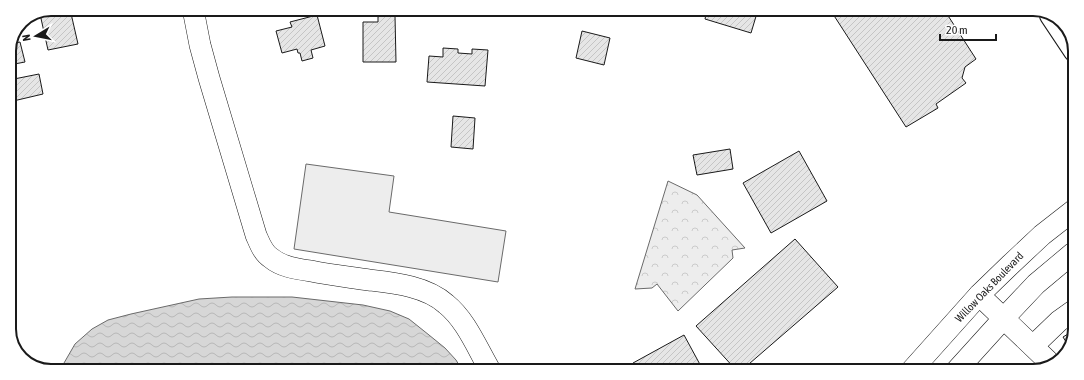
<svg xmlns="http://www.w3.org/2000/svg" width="1084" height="380" font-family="'Asap Condensed',sans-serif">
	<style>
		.built { fill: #ededed; stroke: #6a6a6a }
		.forest { fill: url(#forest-crowns); stroke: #6a6a6a }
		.water { fill: url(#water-waves); stroke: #6a6a6a }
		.building { fill: url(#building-hatch); stroke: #1a1a1a }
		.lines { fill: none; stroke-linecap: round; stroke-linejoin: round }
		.minor-casing { stroke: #1a1a1a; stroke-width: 22 }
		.major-casing { stroke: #1a1a1a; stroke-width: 24 }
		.minor { stroke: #fff; stroke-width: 21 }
		.major { stroke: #fff; stroke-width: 22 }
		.labels { text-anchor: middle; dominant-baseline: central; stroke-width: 3; stroke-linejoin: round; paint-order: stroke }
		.street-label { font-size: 11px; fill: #1a1a1a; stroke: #fff }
		.rim { fill: none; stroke: #1a1a1a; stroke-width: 2 }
	</style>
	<defs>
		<pattern id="forest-crowns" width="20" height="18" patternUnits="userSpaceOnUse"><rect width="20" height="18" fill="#ededed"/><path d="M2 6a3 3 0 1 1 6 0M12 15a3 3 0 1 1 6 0" fill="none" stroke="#cbcbcb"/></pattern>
		<pattern id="water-waves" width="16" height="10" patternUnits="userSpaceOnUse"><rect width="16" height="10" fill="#d7d7d7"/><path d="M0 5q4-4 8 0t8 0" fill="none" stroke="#b8b8b8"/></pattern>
		<pattern id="building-hatch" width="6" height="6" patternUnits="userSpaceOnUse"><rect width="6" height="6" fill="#e6e6e6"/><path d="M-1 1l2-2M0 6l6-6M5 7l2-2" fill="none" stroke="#c5c5c5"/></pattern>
	</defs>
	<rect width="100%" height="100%" fill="#fff"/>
	<path class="built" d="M306,164L394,176L389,212L506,231L498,282L294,249Z"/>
	<path class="forest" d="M668,181L697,195L745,248L732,250L733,258L678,311L657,284L652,288L635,289Z"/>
	<path class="water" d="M232,297H292L363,305L390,311L409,319L429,335L445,348L456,360L462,370L62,369L64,363L75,344L92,329L108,320L131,314L199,299Z"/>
	<g class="building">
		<path d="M51,9H70L78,44L48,50L40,14Z"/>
		<path d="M425,10H436L435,15L425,13Z"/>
		<path d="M707,10L749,11L757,13L751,33L705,19Z"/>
		<path d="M831,11H945L976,59L965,67L962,78L966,83L936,104L938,108L906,127Z"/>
		<path d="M317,15L325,46L311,50L313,58L302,61L300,53H298L297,49L282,53L276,31L292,27L290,22Z"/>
		<path d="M378,16H395L396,62H363V22H378Z"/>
		<path d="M582,31L610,38L604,65L576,58Z"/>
		<path d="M20,42L25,62L9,65V48L11,44Z"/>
		<path d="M443,48L458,49V53L472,54V49L488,50L485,86L427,82L429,56L443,57Z"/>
		<path d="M39,74L43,94L9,102V80Z"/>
		<path d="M453,116L475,118L473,149L451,147Z"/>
		<path d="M730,149L733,169L697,175L693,155Z"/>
		<path d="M799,151L827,201L771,233L743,183Z"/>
		<path d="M795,239L838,287L742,370H736L696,326Z"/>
		<path d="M1073,331V342L1071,345L1070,343L1068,345L1063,337Z"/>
		<path d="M684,335L703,370H637L633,363Z"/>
	</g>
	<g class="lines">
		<g class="minor-casing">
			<g id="minor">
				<path d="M193,9L200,45L209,78L256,235C260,244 263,253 271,258C282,267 297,269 311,271C330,275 349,277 369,280C394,283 426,286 446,304C466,320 477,348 490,370"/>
				<path d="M979,295L1047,360L1051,365"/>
				<path d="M1033,346L1059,321L1073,311"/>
				<path d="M911,371L979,295L1010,265L1042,235L1074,210"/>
				<path d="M956,371L1004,318L1036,284L1073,253"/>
			</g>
		</g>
		<g class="major-casing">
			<path id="major" d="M1051,15L1075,51"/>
		</g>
		<use href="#minor" class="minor"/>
		<use href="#major" class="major"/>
	</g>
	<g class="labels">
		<g class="street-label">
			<text transform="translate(989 287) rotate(-46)">Willow Oaks Boulevard</text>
		</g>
	</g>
	<path d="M0 0H1084V380H0ZM51 16H1033A35 35 0 0 1 1068 51V329A35 35 0 0 1 1033 364H51A35 35 0 0 1 16 329V51A35 35 0 0 1 51 16Z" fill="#fff" fill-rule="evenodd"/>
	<path class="rim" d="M51 16H1033A35 35 0 0 1 1068 51V329A35 35 0 0 1 1033 364H51A35 35 0 0 1 16 329V51A35 35 0 0 1 51 16Z"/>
	<g transform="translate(36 36) rotate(260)" stroke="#ffffff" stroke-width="3" paint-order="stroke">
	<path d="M0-3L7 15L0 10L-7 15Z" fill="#1a1a1a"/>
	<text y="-6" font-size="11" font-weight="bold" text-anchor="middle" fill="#1a1a1a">N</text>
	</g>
	<path d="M940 34v6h56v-6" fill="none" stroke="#1a1a1a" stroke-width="2"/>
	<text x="946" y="34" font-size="12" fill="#1a1a1a" stroke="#ffffff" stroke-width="3" paint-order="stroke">20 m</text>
</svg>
